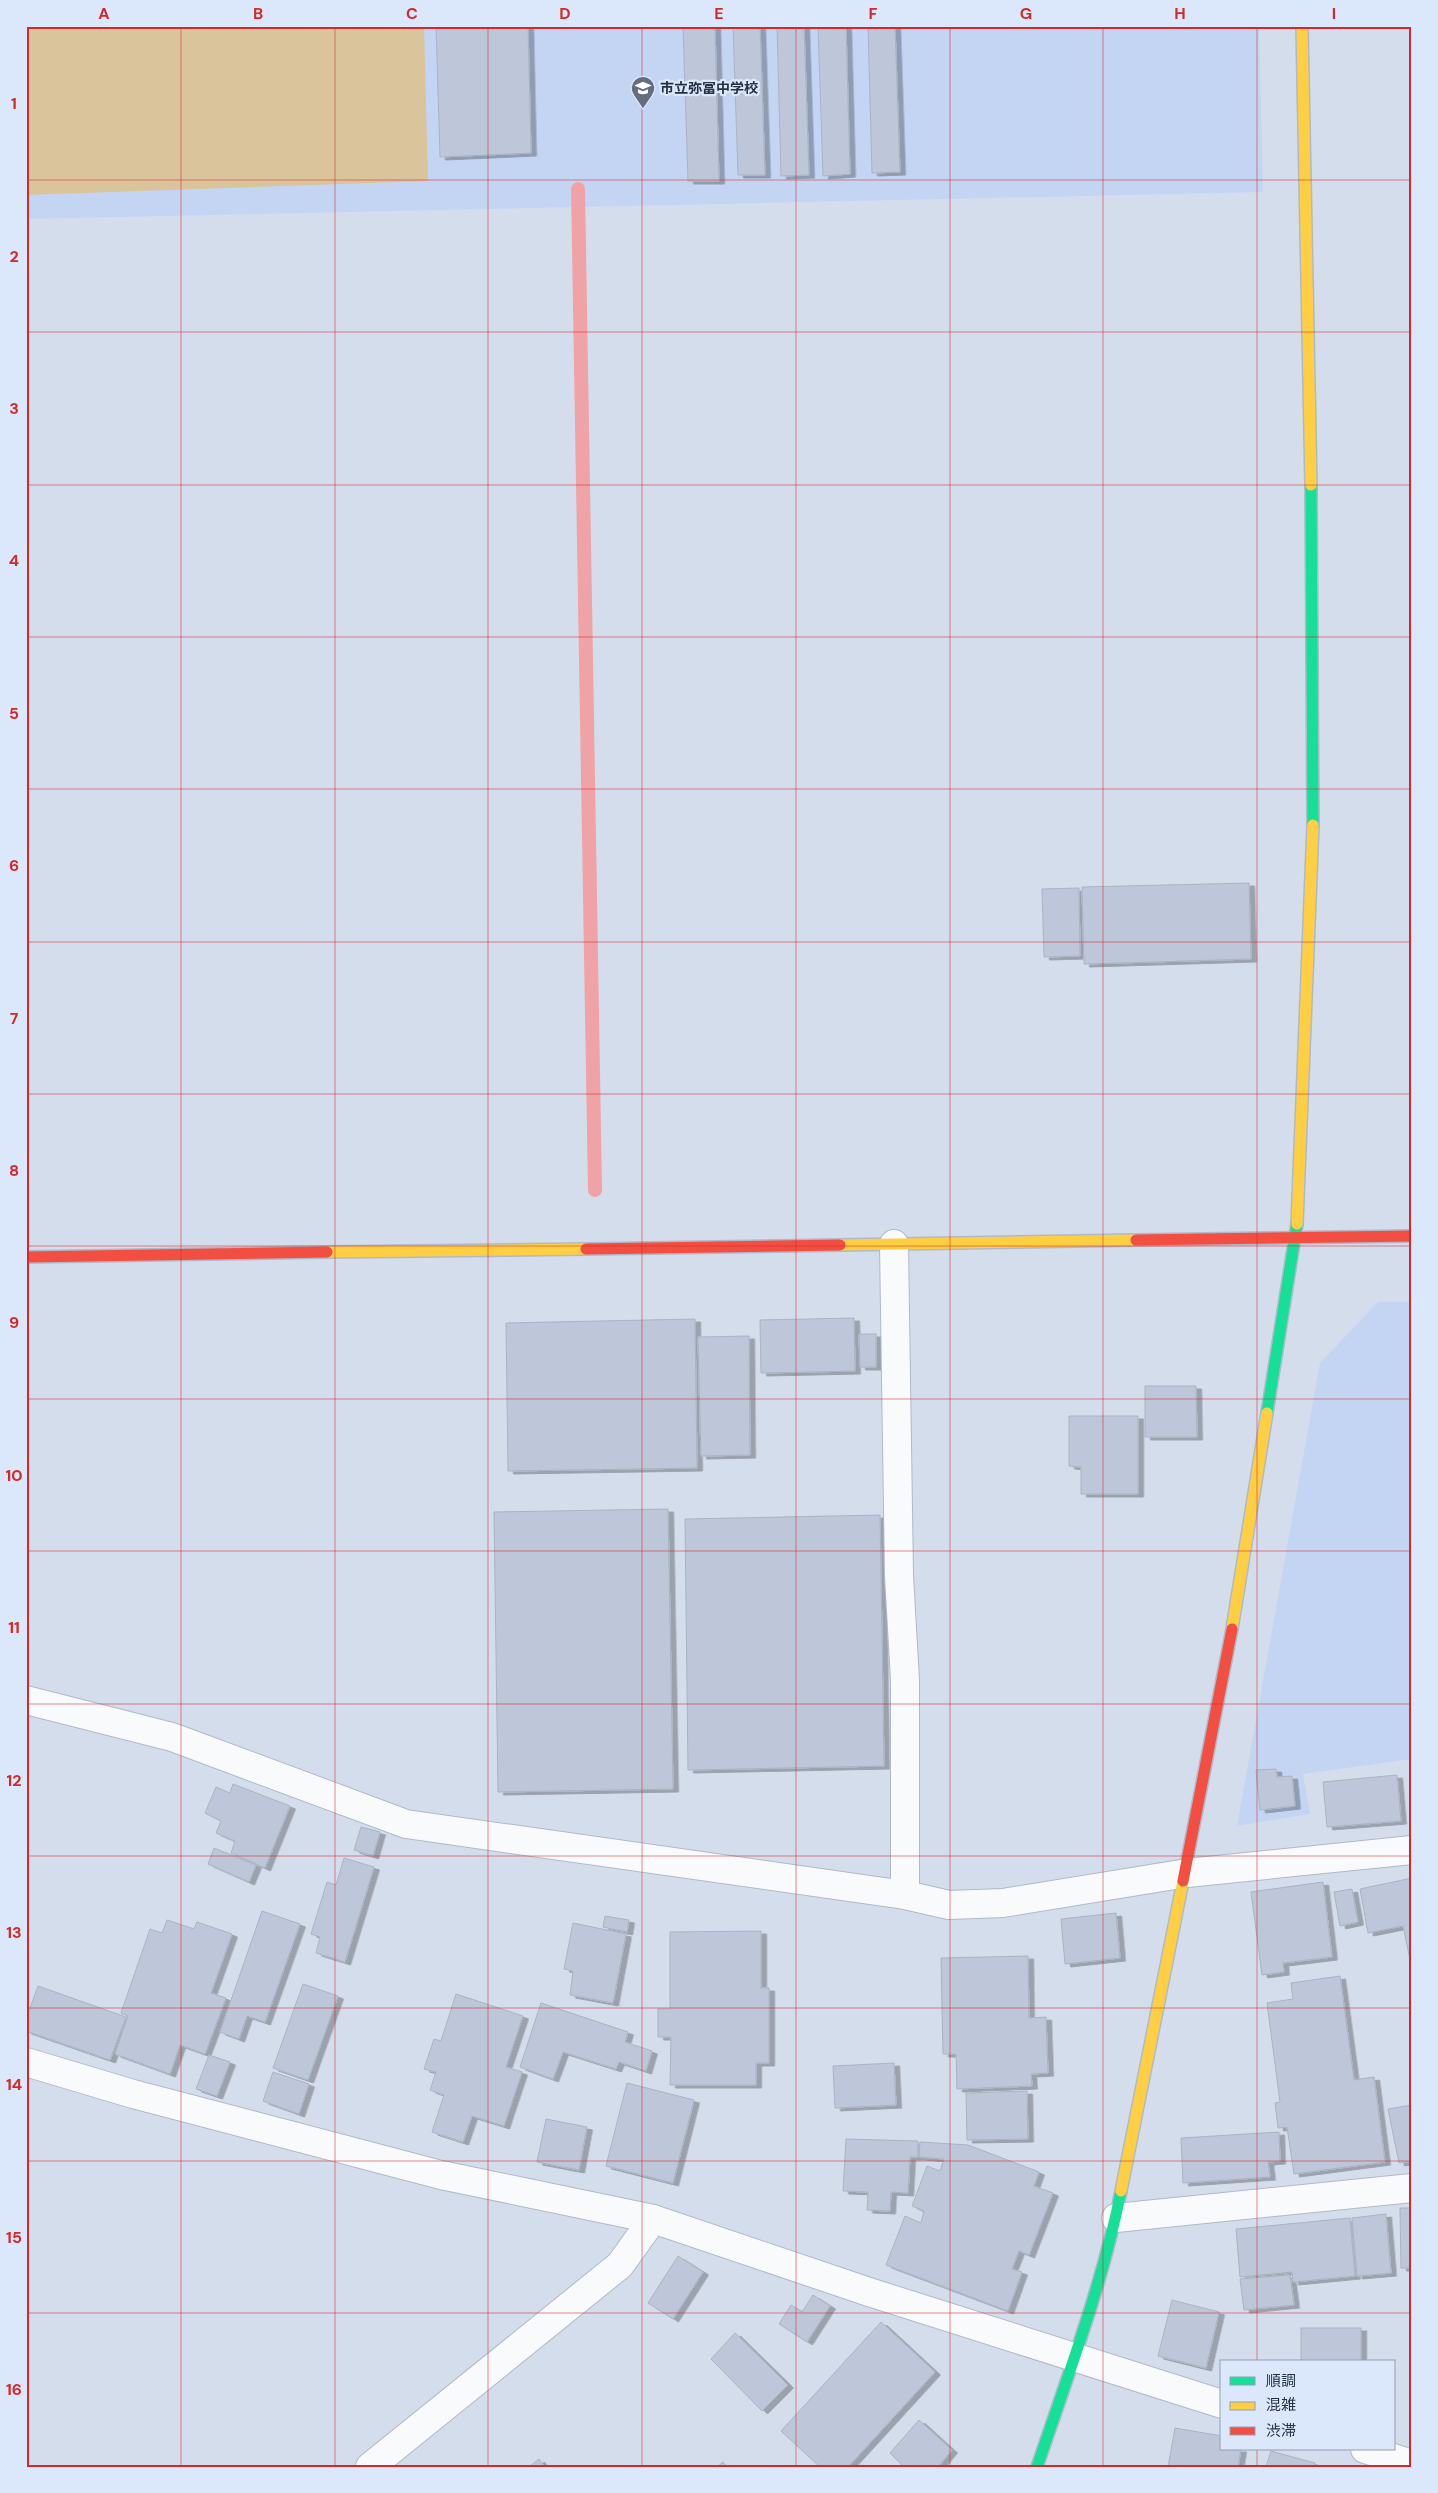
<svg xmlns="http://www.w3.org/2000/svg" width="1438" height="2493" font-family="'DM Sans','Noto Sans JP',sans-serif">
	<style>
		.built { fill: #c3d5f3 }
		.green { fill: #dac49b }
		.lines { fill: none; stroke-linecap: round; stroke-linejoin: round }
		.stream { stroke: #f0a3a7; stroke-width: 14 }
		.building { fill: #bdc7d9; stroke: #aab3c2; filter: url(#shadow) }
		.street-casing { stroke: #b0b9c9; stroke-width: 30 }
		.fast-casing { stroke: #b0b9c9; stroke-width: 14 }
		.slow-casing { stroke: #b0b9c9; stroke-width: 14 }
		.jam-casing { stroke: #b0b9c9; stroke-width: 14 }
		.street { stroke: #f9fafc; stroke-width: 28 }
		.fast { stroke: #16e098; stroke-width: 11 }
		.slow { stroke: #ffcf43; stroke-width: 11 }
		.jam { stroke: #f24e42; stroke-width: 11 }
		.grid { fill: none; stroke: #d62828; stroke-width: 1; stroke-opacity: 0.55 }
		.labels { text-anchor: middle; dominant-baseline: central; stroke-width: 4.5; stroke-linejoin: round; paint-order: stroke }
		.poi-label { font-size: 14px; font-weight: bold; fill: #273244; stroke: #dbe7fa; text-anchor: start }
		.neatline { fill: none; stroke: #d62828; stroke-width: 2 }
		.grid-label { font-size: 16px; text-anchor: middle; font-weight: bold; fill: #d62828 }
	</style>
	<defs>
		<filter id="shadow"><feDropShadow dx="5.5" dy="3" stdDeviation="0" flood-color="#0004"/></filter>
	</defs>
	<rect width="100%" height="100%" fill="#d4ddec"/>
	<g class="built">
		<path d="M26,26H1259L1263,192L26,219Z"/>
		<path d="M1378,1302H1412V1759L1303,1774L1310,1814L1237,1826L1320,1363Z"/>
	</g>
	<path class="green" d="M26,26H424L428,181L26,195Z"/>
	<g class="lines">
		<path class="stream" d="M578,189L595,1190"/>
	</g>
	<g class="building">
		<path d="M436,26H528L531,153L440,157Z"/>
		<path d="M683,26H715L719,181H688Z"/>
		<path d="M733,26H760L765,175H738Z"/>
		<path d="M777,26H804L809,175L781,176Z"/>
		<path d="M818,26H846L850,174L823,176Z"/>
		<path d="M868,26H895L900,172L872,173Z"/>
		<path d="M1249,883L1251,959L1084,964L1082,887Z"/>
		<path d="M1079,888L1080,956L1044,957L1042,889Z"/>
		<path d="M854,1318L855,1371L761,1373L760,1320Z"/>
		<path d="M695,1319L697,1468L508,1471L506,1323Z"/>
		<path d="M859,1334H876V1367H860Z"/>
		<path d="M749,1336L750,1455L701,1456L698,1337Z"/>
		<path d="M1145,1386H1196L1197,1437H1145Z"/>
		<path d="M1069,1416H1138V1494H1081V1467L1069,1466Z"/>
		<path d="M668,1509L673,1789L498,1792L494,1512Z"/>
		<path d="M880,1515L884,1766L688,1770L685,1519Z"/>
		<path d="M1276,1769L1277,1777L1292,1776L1295,1806L1260,1810L1256,1770Z"/>
		<path d="M1397,1775L1401,1821L1327,1827L1323,1782Z"/>
		<path d="M233,1784L290,1806L265,1868L231,1853L235,1841L216,1833L221,1821L205,1813L216,1787L230,1793Z"/>
		<path d="M361,1827L380,1832L373,1856L354,1850Z"/>
		<path d="M214,1848L256,1865L249,1882L208,1864Z"/>
		<path d="M344,1858L374,1867L345,1962L316,1953L320,1937L311,1934L327,1882L336,1885Z"/>
		<path d="M1412,1878V1969L1403,1926L1368,1933L1360,1889Z"/>
		<path d="M1323,1882L1332,1957L1283,1963L1284,1972L1262,1975L1251,1892Z"/>
		<path d="M1352,1889L1358,1922L1340,1926L1334,1892Z"/>
		<path d="M262,1911L300,1924L265,2022L247,2016L239,2039L220,2032Z"/>
		<path d="M1116,1913L1120,1958L1065,1964L1061,1919Z"/>
		<path d="M605,1916L629,1920L627,1932L603,1927Z"/>
		<path d="M167,1920L194,1929L197,1922L232,1934L211,1993L226,1998L205,2054L180,2045L170,2074L115,2054L128,2016L121,2013L150,1929L162,1933Z"/>
		<path d="M573,1923L626,1934L613,2003L570,1995L573,1971L564,1969Z"/>
		<path d="M761,1931V1988H769V2063H756V2085H670L671,2037H658V2009H670V1932Z"/>
		<path d="M1028,1956L1029,2018L1046,2017L1048,2073L1031,2074L1032,2086L957,2089L956,2054H943L941,1958Z"/>
		<path d="M1340,1976L1354,2080L1374,2077L1385,2162L1294,2174L1287,2127L1278,2128L1275,2103L1280,2102L1267,2003L1293,1999L1291,1983Z"/>
		<path d="M303,1984L338,1996L308,2080L273,2068Z"/>
		<path d="M38,1986L126,2017L110,2060L26,2031V2019Z"/>
		<path d="M456,1994L523,2016L506,2067L522,2072L504,2126L472,2116L463,2142L432,2132L444,2095L430,2090L436,2072L424,2069L434,2039L441,2041Z"/>
		<path d="M541,2003L628,2032L625,2042L652,2051L646,2071L619,2062L616,2069L563,2052L553,2079L520,2067Z"/>
		<path d="M209,2055L230,2062L217,2096L196,2089Z"/>
		<path d="M894,2063L896,2105L835,2108L833,2066Z"/>
		<path d="M273,2072L309,2084L299,2114L263,2101Z"/>
		<path d="M627,2083L694,2100L673,2183L606,2166Z"/>
		<path d="M1027,2091L1028,2139L967,2140L966,2093Z"/>
		<path d="M1412,2105V2161L1399,2163L1388,2109Z"/>
		<path d="M546,2119L587,2127L579,2170L537,2162Z"/>
		<path d="M1279,2132L1280,2161L1268,2162L1270,2177L1183,2183L1181,2138Z"/>
		<path d="M846,2139L918,2141V2157H910L908,2193L891,2192L890,2211L867,2210L868,2192L843,2191Z"/>
		<path d="M920,2142L968,2145L1039,2172L1034,2186L1053,2193L1029,2255L1019,2251L1012,2269L1022,2272L1008,2311L886,2265L905,2216L921,2223L924,2211L912,2206L927,2166L940,2171L944,2159L919,2157Z"/>
		<path d="M1400,2208H1412V2268H1401Z"/>
		<path d="M1386,2214L1391,2273L1357,2276L1352,2218Z"/>
		<path d="M1350,2218L1355,2276L1293,2282L1292,2272L1240,2277L1236,2229Z"/>
		<path d="M678,2256L703,2272L673,2319L648,2303Z"/>
		<path d="M1290,2275L1294,2305L1244,2310L1240,2279Z"/>
		<path d="M813,2295L830,2306L807,2342L779,2324L791,2305L802,2312Z"/>
		<path d="M1172,2300L1219,2312L1206,2368L1158,2356Z"/>
		<path d="M881,2322L935,2372L848,2467H820L781,2431Z"/>
		<rect x="1301" y="2328" width="60" height="34"/>
		<path d="M735,2333L788,2385L762,2411L711,2359Z"/>
		<path d="M919,2420L952,2450L938,2467H904L890,2453Z"/>
		<path d="M1175,2428L1222,2436V2449H1241L1238,2467H1168Z"/>
		<path d="M1271,2451L1315,2463L1314,2467H1266Z"/>
		<path d="M539,2459L545,2467H529Z"/>
		<path d="M723,2462L727,2467H717Z"/>
	</g>
	<g class="lines">
		<g class="street-casing">
			<g id="street">
				<path d="M894,1244L899,1576L905,1680V1895"/>
				<path d="M26,1700L172,1737L406,1824L905,1895L949,1905L1003,1903L1187,1873L1412,1850"/>
				<path d="M26,2062L133,2094L441,2175L653,2219L869,2292L1222,2404"/>
				<path d="M1116,2218L1412,2188"/>
				<path d="M1365,2449L1412,2464"/>
				<path d="M370,2467L620,2265L653,2219"/>
			</g>
		</g>
		<g class="fast-casing">
			<g id="fast">
				<path d="M1311,485L1313,825"/>
				<path d="M1267,1413L1297,1224"/>
				<path d="M1037,2467C1067,2378 1103,2283 1121,2191"/>
			</g>
		</g>
		<g class="slow-casing">
			<g id="slow">
				<path d="M1302,26L1311,485"/>
				<path d="M1297,1224L1313,825"/>
				<path d="M840,1245L1136,1240"/>
				<path d="M327,1252L586,1249"/>
				<path d="M1232,1629L1267,1413"/>
				<path d="M1121,2191L1183,1881"/>
			</g>
		</g>
		<g class="jam-casing">
			<g id="jam">
				<path d="M1136,1240L1412,1236"/>
				<path d="M586,1249L840,1245"/>
				<path d="M26,1257L327,1252"/>
				<path d="M1183,1881L1232,1629"/>
			</g>
		</g>
		<use href="#street" class="street"/>
		<use href="#fast" class="fast"/>
		<use href="#slow" class="slow"/>
		<use href="#jam" class="jam"/>
	</g>
	<path class="grid" d="M181,26V2467M335,26V2467M488,26V2467M642,26V2467M796,26V2467M950,26V2467M1103,26V2467M1257,26V2362M26,180H1412M26,332H1412M26,485H1412M26,637H1412M26,789H1412M26,942H1412M26,1094H1412M26,1246H1412M26,1399H1412M26,1551H1412M26,1704H1412M26,1856H1412M26,2008H1412M26,2161H1412M26,2313H1412M1257,2449V2467"/>
	<defs>
		<g id="school-pin" transform="scale(1.25)"><path d="M0 17L-7.5 6A9.5 9.5 0 1 1 7.5 6Z" fill="#646e7f" stroke="#dbe7fa"/><path d="M0-5L7-2L0 1L-7-2ZM-4 1L0 2.5L4 1V4Q0 6-4 4Z" fill="#fff"/></g>
	</defs>
	<g fill-rule="evenodd">
		<use href="#school-pin" x="643" y="88"/>
	</g>
	<g class="labels">
		<g class="poi-label">
			<text x="660" y="88">市立弥冨中学校</text>
		</g>
	</g>
	<rect width="1438" height="2493" fill="none" stroke="#dbe7fa" stroke-width="55"/>
	<rect x="1220" y="2360" width="175" height="90" fill="#dbe7fa" stroke="#939fb1"/>
	<rect x="1230" y="2377" width="25" height="8" fill="#16e098" stroke="#939fb1"/>
	<text x="1266" y="2386" font-size="15" fill="#273244">順調</text>
	<rect x="1230" y="2402" width="25" height="8" fill="#ffcf43" stroke="#939fb1"/>
	<text x="1266" y="2410" font-size="15" fill="#273244">混雑</text>
	<rect x="1230" y="2427" width="25" height="8" fill="#f24e42" stroke="#939fb1"/>
	<text x="1266" y="2436" font-size="15" fill="#273244">渋滞</text>
	<rect x="28" y="28" width="1382" height="2438" class="neatline"/>
	<g class="grid-label">
		<text x="104" y="19">A</text>
		<text x="258" y="19">B</text>
		<text x="412" y="19">C</text>
		<text x="565" y="19">D</text>
		<text x="719" y="19">E</text>
		<text x="873" y="19">F</text>
		<text x="1026" y="19">G</text>
		<text x="1180" y="19">H</text>
		<text x="1334" y="19">I</text>
		<text x="14" y="109">1</text>
		<text x="14" y="262">2</text>
		<text x="14" y="414">3</text>
		<text x="14" y="566">4</text>
		<text x="14" y="719">5</text>
		<text x="14" y="871">6</text>
		<text x="14" y="1024">7</text>
		<text x="14" y="1176">8</text>
		<text x="14" y="1328">9</text>
		<text x="14" y="1481">10</text>
		<text x="14" y="1633">11</text>
		<text x="14" y="1786">12</text>
		<text x="14" y="1938">13</text>
		<text x="14" y="2090">14</text>
		<text x="14" y="2243">15</text>
		<text x="14" y="2395">16</text>
	</g>
</svg>
